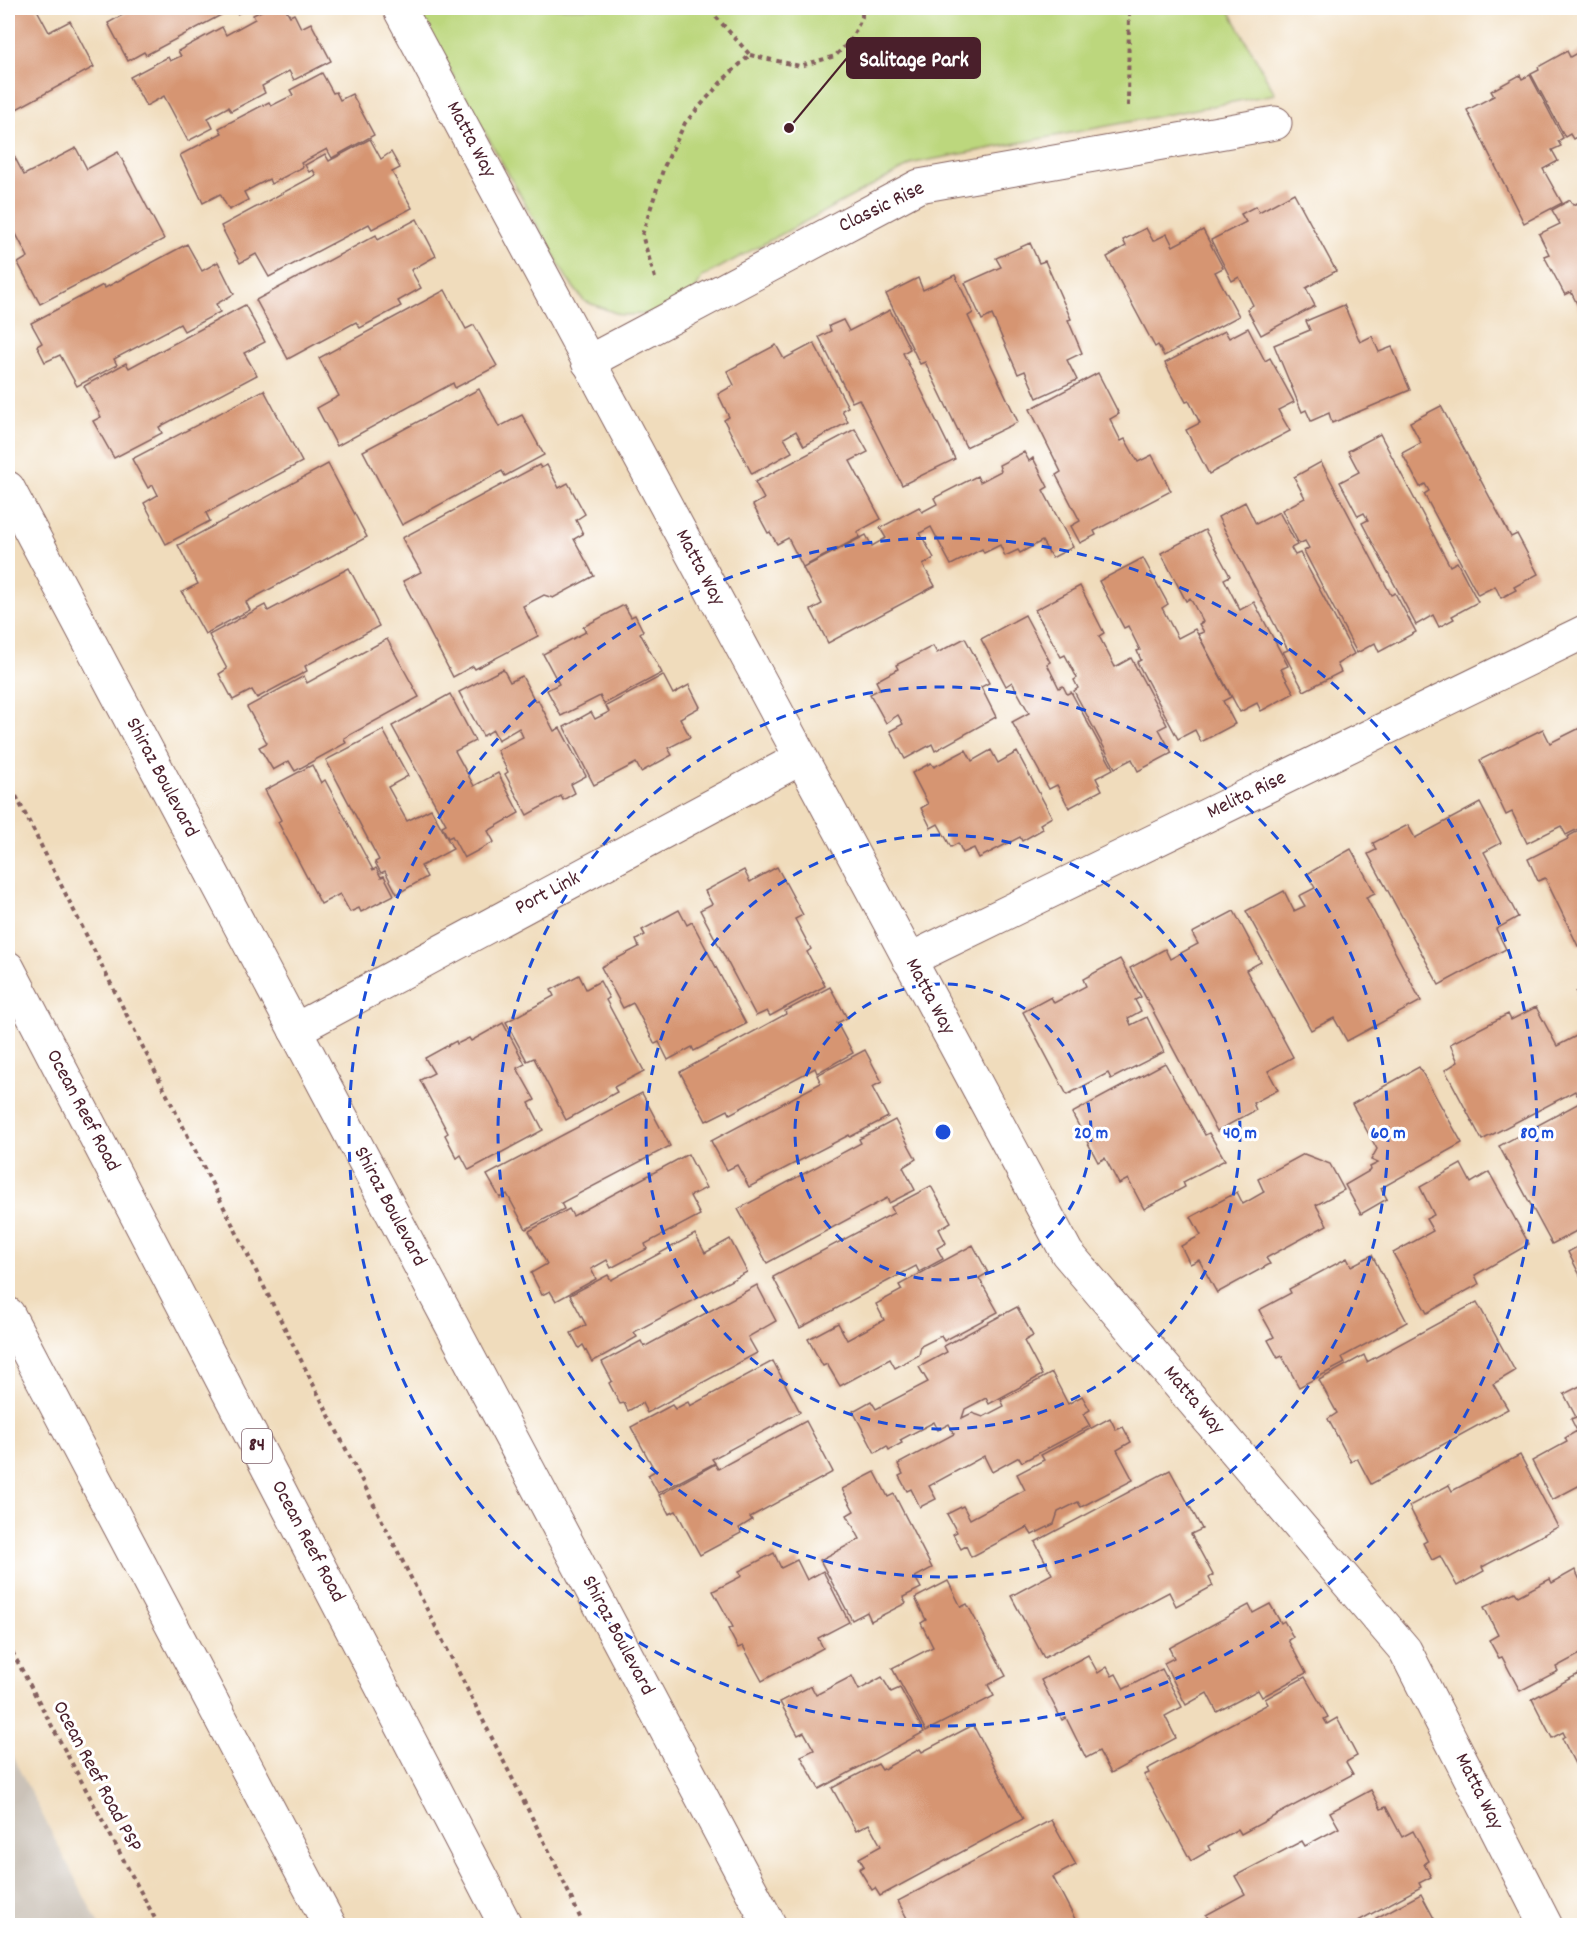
<svg xmlns="http://www.w3.org/2000/svg" width="1592" height="1933" font-family="Dekko,sans-serif">
	<style>
		.industrial { fill: #cbc2b8 }
		.green { fill: #bcd77d; stroke: #837b54; stroke-width: 1.5 }
		.building { fill: #d69572 }
		.lines { fill: none; stroke-linecap: round; stroke-linejoin: round }
		.minor-casing { stroke: #84615e; stroke-width: 35 }
		.major-casing { stroke: #84615e; stroke-width: 35 }
		.path { stroke: #84615e; stroke-width: 4; stroke-dasharray: 4.5 4.5; stroke-linecap: butt }
		.minor { stroke: #fff; stroke-width: 33 }
		.major { stroke: #fff; stroke-width: 33 }
		.ring { fill: none; stroke: #1d4ed8; stroke-width: 3; stroke-dasharray: 10 8 }
		.labels { text-anchor: middle; dominant-baseline: central; stroke-width: 6; stroke-linejoin: round; paint-order: stroke }
		.shield { fill: #fff; stroke: #80626b; stroke-width: 1.5 }
		.shield-label { font-size: 20px; font-weight: bold; fill: #4a1f2b }
		.street-label { font-size: 21px; fill: #4a1f2b; stroke: #fff }
		.centre { fill: #1d4ed8; stroke: #fff; stroke-width: 3 }
		.ring-label { font-size: 18px; text-anchor: middle; font-weight: bold; fill: #1d4ed8; stroke: #fff; stroke-width: 6; stroke-linejoin: round; paint-order: stroke }
		.leader { fill: none; stroke: #4a1f2b; stroke-width: 2 }
		.callout-dot { fill: #4a1f2b; stroke: #fff; stroke-width: 2 }
		.callout { fill: #4a1f2b; stroke: #4a1f2b; stroke-width: 2 }
		.callout-label { font-size: 22px; text-anchor: middle; font-weight: bold; fill: #fff }
	</style>
	<rect width="100%" height="100%" fill="#fff"/>
	<filter id="ink" filterUnits="userSpaceOnUse"><feTurbulence type="fractalNoise" baseFrequency=".0167" numOctaves="2"/><feDisplacementMap in="SourceGraphic" scale="12" xChannelSelector="R" yChannelSelector="G"/><feConvolveMatrix kernelMatrix="1 2 1 2 8 2 1 2 1" color-interpolation-filters="sRGB"/></filter>
	<filter id="wash" filterUnits="userSpaceOnUse"><feTurbulence type="fractalNoise" baseFrequency=".008" numOctaves="4" result="noise"/><feDisplacementMap in="SourceGraphic" scale="24" xChannelSelector="R" yChannelSelector="G"/><feGaussianBlur stdDeviation="1.35" result="paint"/><feColorMatrix in="noise" values="0 0 0 0 0 0 0 0 0 0 0 0 0 0 0 0 0 1.4 0 .05"/><feComposite in="paint" operator="in"/></filter>
	<g filter="url(#wash)">
		<rect width="100%" height="100%" fill="#f0dcbc"/>
		<path class="industrial" d="M8,1748L99,1925H8Z"/>
		<path class="green" d="M415,8H1228L1275,94L914,163L702,277L692,297L650,314L621,315L584,301L568,280Z"/>
		<g id="blocks">
			<g class="building">
				<path d="M8,8H36L49,32L70,21L94,67L9,113L16,127L8,131Z"/>
				<path d="M123,8H249L237,14L234,8L146,55L144,52L128,61L108,23L126,13Z"/>
				<path d="M267,8H285L290,16L294,14L301,28L311,23L331,61L294,80L289,71L262,86L265,93L231,111L228,107L208,118L213,128L188,141L164,96L146,106L130,77L168,57L170,61L181,56L178,51L222,27L226,35L255,19L253,15Z"/>
				<path d="M1584,49V139L1582,134L1573,139L1570,134L1565,137L1531,74L1539,70L1538,67L1567,51L1570,57Z"/>
				<path d="M322,73L333,93L336,92L340,100L352,94L374,135L332,158L327,149L301,163L303,167L271,184L269,179L244,192L248,200L229,210L220,194L203,203L180,155L222,133L219,128L269,102L271,106L293,95L290,90Z"/>
				<path d="M1520,75L1522,79L1530,75L1563,138L1558,141L1561,146L1552,150L1558,161L1543,169L1562,203L1524,223L1467,110L1494,96L1491,91Z"/>
				<path d="M370,139L381,159L391,152L400,168L392,172L412,208L372,229L369,224L269,277L256,254L240,263L221,226L316,175L313,170L309,172L305,165L325,154L329,161Z"/>
				<path d="M76,148L87,169L118,152L164,239L40,304L18,263L28,257L16,234L8,238V157L13,154L24,175Z"/>
				<path d="M1294,193L1336,271L1306,288L1315,306L1261,335L1247,309L1253,305L1239,277L1232,281L1211,240L1246,222L1241,214L1256,206L1259,212Z"/>
				<path d="M1570,200L1573,205L1577,203L1580,209L1584,206V318L1571,292L1565,295L1544,256L1549,254L1539,234L1560,224L1552,210Z"/>
				<path d="M417,219L436,256L411,270L421,288L398,301L401,306L360,328L356,322L288,359L256,300L376,235L378,240Z"/>
				<path d="M1146,228L1153,241L1167,234L1173,246L1203,230L1223,268L1215,272L1239,316L1164,356L1158,345L1155,347L1107,257L1126,246L1123,240Z"/>
				<path d="M1030,243L1039,263L1045,261L1071,319L1068,320L1082,353L1067,360L1077,380L1037,398L1025,371L1018,374L992,315L982,320L965,283L1001,267L996,258Z"/>
				<path d="M187,244L202,271L218,262L234,294L216,304L220,312L184,331L180,324L114,359L117,365L77,386L60,355L45,362L37,346L42,343L31,323L103,285L105,288Z"/>
				<path d="M955,275L973,313L968,316L1018,422L966,447L925,362L920,364L886,294L918,278L923,290Z"/>
				<path d="M445,290L466,329L474,325L497,366L455,388L453,383L337,446L317,408L339,396L319,358Z"/>
				<path d="M245,305L265,342L244,353L257,375L159,427L162,433L114,458L93,421L101,417L84,386L126,363L129,368Z"/>
				<path d="M1344,305L1360,342L1372,336L1379,352L1392,347L1410,390L1332,423L1329,413L1311,421L1306,410L1302,412L1274,345L1310,330L1306,321Z"/>
				<path d="M890,310L910,349L903,353L955,459L902,485L859,399L852,402L819,337L831,331L829,326L843,320L849,331Z"/>
				<path d="M1248,328L1265,361L1270,358L1294,402L1278,410L1290,431L1209,474L1186,430L1200,423L1189,401L1186,402L1165,363L1225,331L1229,338Z"/>
				<path d="M814,343L848,407L842,410L848,422L804,446L796,431L784,438L792,452L752,474L724,420L729,417L718,394L734,385L727,371L776,345L784,359Z"/>
				<path d="M1098,373L1119,414L1110,419L1121,441L1125,439L1138,462L1152,455L1171,491L1094,531L1096,535L1080,543L1071,526L1080,521L1056,475L1061,472L1030,409Z"/>
				<path d="M479,389L499,427L522,415L544,455L505,476L502,471L402,525L363,451Z"/>
				<path d="M264,390L302,462L206,513L210,521L166,544L144,503L158,495L153,485L148,488L132,459Z"/>
				<path d="M1441,406L1511,537L1517,534L1538,574L1514,587L1516,590L1501,598L1495,586L1478,595L1424,494L1429,491L1425,484L1420,487L1402,453L1421,443L1410,422Z"/>
				<path d="M855,429L868,452L850,461L881,519L857,532L860,537L803,567L788,538L777,544L770,532L768,533L753,505L764,499L755,482Z"/>
				<path d="M1380,434L1450,566L1457,562L1478,602L1452,616L1454,619L1439,627L1433,615L1416,625L1362,523L1368,520L1364,513L1358,516L1340,482L1359,472L1348,451Z"/>
				<path d="M1024,452L1029,461L1033,458L1048,487L1043,490L1073,547L1052,558L1042,541L1020,553L1018,550L1005,556L1000,545L984,553L982,549L951,565L931,527L920,533L934,558L923,565L935,586L828,643L811,610L822,604L803,568L866,535L872,546L886,538L880,528L919,507L922,512L937,504L934,498L977,476L980,482L1001,471L999,465Z"/>
				<path d="M1321,462L1391,595L1395,593L1416,632L1379,652L1375,643L1357,653L1304,551L1309,548L1305,541L1299,544L1282,510L1305,498L1294,477Z"/>
				<path d="M328,464L367,537L246,602L250,610L205,634L182,592L198,584L178,545Z"/>
				<path d="M539,465L541,468L547,465L559,488L568,483L585,514L576,520L583,534L574,539L594,576L553,598L544,595L523,606L538,636L475,669L473,666L453,677L403,581L421,572L402,538Z"/>
				<path d="M1245,502L1256,524L1279,512L1297,545L1291,548L1295,555L1300,553L1354,654L1337,664L1341,672L1304,691L1283,652L1288,650L1218,517Z"/>
				<path d="M1205,530L1230,576L1224,579L1240,610L1254,602L1288,666L1281,669L1294,693L1261,711L1257,703L1240,712L1198,634L1204,632L1199,624L1203,622L1190,598L1186,601L1161,553Z"/>
				<path d="M1143,558L1168,604L1162,608L1178,638L1195,629L1231,697L1223,701L1235,724L1201,742L1195,730L1178,739L1137,662L1141,660L1137,651L1140,650L1128,626L1124,628L1099,581Z"/>
				<path d="M349,568L379,626L305,666L307,671L257,698L252,690L233,700L219,674L227,669L209,635L265,605L268,611Z"/>
				<path d="M1080,586L1104,633L1099,636L1115,667L1131,658L1167,725L1159,729L1172,753L1138,771L1132,759L1115,768L1074,691L1078,688L1074,680L1077,678L1065,655L1061,657L1035,610Z"/>
				<path d="M624,605L631,617L635,615L643,631L640,633L662,673L604,704L600,696L561,716L547,690L559,684L543,654L586,632L583,627Z"/>
				<path d="M1025,615L1050,662L1047,664L1059,688L1063,686L1067,694L1071,692L1113,769L1096,778L1102,790L1069,808L1057,785L1049,789L1012,722L1029,713L1012,682L1006,686L981,639Z"/>
				<path d="M965,638L989,683L981,687L996,717L935,751L932,744L905,759L890,731L903,724L898,715L886,723L870,694L880,689L876,681L898,669L896,665L933,646L937,653Z"/>
				<path d="M387,639L419,697L344,738L346,743L295,771L289,761L273,770L259,747L267,743L247,707L304,676L307,683Z"/>
				<path d="M503,669L510,682L522,676L535,701L538,700L554,731L560,728L586,776L571,784L575,793L563,800L561,796L527,815L505,774L508,772L497,750L523,737L519,728L498,740L493,730L483,736L459,692Z"/>
				<path d="M663,675L673,694L689,685L700,707L680,718L690,737L668,748L672,755L641,772L636,763L594,785L564,727L591,712L595,719L609,712L606,706Z"/>
				<path d="M450,694L475,741L455,751L474,786L498,773L519,813L488,831L494,842L464,858L452,836L448,838L442,826L446,824L392,726Z"/>
				<path d="M1584,726V826L1566,835L1561,826L1527,843L1512,812L1506,815L1480,760L1543,729L1550,743Z"/>
				<path d="M383,730L408,776L388,787L407,821L431,809L453,849L421,866L427,877L397,894L385,871L381,873L375,862L379,860L326,760Z"/>
				<path d="M966,750L972,761L991,750L998,763L1017,752L1052,817L1040,824L1043,829L1022,841L1020,837L979,858L974,848L963,853L958,843L951,847L938,824L931,828L921,808L928,804L912,773L931,763L934,767Z"/>
				<path d="M312,765L321,783L325,780L373,870L376,868L381,877L384,876L394,895L361,912L359,908L350,912L340,894L321,904L278,822L281,820L265,790Z"/>
				<path d="M1480,803L1501,843L1484,852L1518,917L1496,929L1506,949L1439,985L1368,854L1376,850L1373,843L1408,825L1415,838Z"/>
				<path d="M1584,828V943L1578,946L1545,878L1538,881L1528,859L1568,839L1567,837Z"/>
				<path d="M1351,849L1375,893L1366,897L1421,1001L1347,1041L1334,1018L1311,1030L1246,911L1284,891L1294,911L1305,906L1299,896L1315,888L1307,874Z"/>
				<path d="M777,867L803,915L795,919L811,949L807,952L825,986L770,1016L767,1011L756,1016L700,910L712,904L705,891L744,870L750,882Z"/>
				<path d="M679,910L687,925L692,922L746,1024L694,1051L692,1047L668,1060L659,1042L655,1044L633,1003L623,1008L601,967L639,947L636,940L645,935L642,930Z"/>
				<path d="M1234,911L1261,962L1246,970L1293,1057L1268,1071L1278,1090L1253,1103L1256,1110L1217,1131L1130,968L1165,949L1170,959L1198,944L1192,933Z"/>
				<path d="M1120,959L1141,997L1135,1000L1141,1011L1128,1018L1131,1025L1147,1017L1164,1052L1111,1079L1108,1073L1067,1095L1023,1012L1051,997L1054,1003L1086,986L1083,979Z"/>
				<path d="M579,975L586,989L600,981L609,998L606,1000L644,1071L614,1087L617,1092L566,1120L534,1058L527,1061L506,1022L554,996L551,990Z"/>
				<path d="M830,987L847,1018L837,1023L853,1053L817,1073L815,1068L730,1114L728,1110L706,1121L680,1072L786,1014L785,1011Z"/>
				<path d="M1584,987V1009L1576,992Z"/>
				<path d="M1536,1007L1557,1046L1584,1032V1091L1577,1095L1575,1091L1482,1140L1445,1070L1458,1062L1450,1044L1508,1014L1511,1020Z"/>
				<path d="M503,1023L525,1064L517,1068L535,1100L529,1103L543,1130L469,1170L461,1155L457,1158L445,1135L448,1133L420,1080L434,1073L425,1058L456,1041L457,1044L469,1038L471,1041Z"/>
				<path d="M865,1050L882,1082L872,1087L888,1117L850,1137L849,1135L749,1187L737,1165L727,1170L711,1141L821,1083L817,1075Z"/>
				<path d="M1165,1063L1205,1135L1209,1133L1225,1160L1183,1182L1185,1187L1144,1209L1128,1179L1119,1184L1105,1158L1098,1162L1072,1113Z"/>
				<path d="M1419,1067L1462,1143L1381,1188L1387,1199L1361,1214L1345,1185L1371,1170L1370,1167L1378,1163L1371,1160L1377,1149L1352,1104Z"/>
				<path d="M642,1093L670,1146L561,1203L564,1209L526,1229L507,1194L500,1198L487,1175Z"/>
				<path d="M1581,1102L1584,1108V1227L1552,1244L1499,1146Z"/>
				<path d="M895,1120L916,1159L903,1167L915,1190L889,1203L887,1198L767,1263L738,1209L861,1143L859,1139Z"/>
				<path d="M688,1154L706,1188L690,1196L700,1215L645,1244L647,1249L611,1268L607,1260L591,1269L596,1279L556,1301L550,1291L542,1295L531,1273L547,1264L529,1231L569,1209L573,1216Z"/>
				<path d="M1304,1154L1330,1164L1344,1190L1316,1205L1327,1225L1266,1258L1270,1264L1217,1293L1199,1260L1190,1264L1181,1246L1201,1235L1191,1217L1237,1192L1243,1204L1264,1192L1258,1179Z"/>
				<path d="M1461,1164L1471,1183L1489,1172L1529,1244L1475,1275L1479,1284L1427,1313L1393,1253L1433,1231L1426,1219L1434,1215L1420,1187Z"/>
				<path d="M931,1186L951,1222L939,1229L946,1243L937,1248L943,1259L919,1272L916,1266L800,1328L773,1277L894,1213L891,1207Z"/>
				<path d="M695,1234L705,1253L730,1239L747,1272L634,1332L637,1337L592,1362L583,1345L579,1348L571,1333L586,1325L570,1295L608,1275L611,1280Z"/>
				<path d="M1584,1243V1283L1568,1252Z"/>
				<path d="M973,1245L988,1273L979,1278L998,1312L944,1341L941,1336L921,1346L919,1355L895,1368L890,1359L840,1386L827,1364L823,1366L808,1339L838,1323L847,1340L884,1320L876,1304L902,1290L899,1285Z"/>
				<path d="M1372,1255L1407,1322L1342,1357L1345,1363L1299,1387L1282,1356L1278,1358L1268,1340L1274,1337L1259,1310L1291,1293L1289,1289L1347,1258L1351,1266Z"/>
				<path d="M757,1285L776,1321L748,1337L757,1353L647,1413L642,1403L628,1411L624,1403L620,1404L609,1383L612,1381L602,1362L641,1341L644,1347Z"/>
				<path d="M1477,1302L1515,1371L1493,1384L1508,1409L1371,1484L1357,1458L1351,1462L1328,1419L1337,1413L1319,1380L1364,1355L1367,1362Z"/>
				<path d="M1017,1307L1033,1336L1024,1341L1042,1375L989,1404L986,1398L965,1409L962,1418L972,1413L983,1417L1004,1406L1001,1400L1052,1373L1068,1404L1082,1396L1090,1410L1083,1414L1090,1426L1022,1462L1019,1457L992,1472L984,1456L929,1486L936,1499L920,1507L911,1489L907,1491L899,1476L903,1474L898,1464L954,1434L949,1424L938,1430L934,1422L900,1440L902,1443L889,1450L887,1446L875,1453L853,1411L871,1401L876,1409L928,1382L919,1367L947,1352L944,1346Z"/>
				<path d="M773,1361L800,1412L712,1459L715,1463L658,1493L648,1475L655,1471L631,1427L672,1405L675,1409L688,1402L690,1406Z"/>
				<path d="M1584,1384V1483L1552,1500L1532,1461L1567,1442L1565,1438L1577,1431L1571,1419L1576,1417L1564,1394Z"/>
				<path d="M1110,1418L1116,1430L1123,1427L1131,1442L1117,1450L1133,1480L1081,1507L1078,1502L1058,1512L1054,1524L1032,1535L1027,1527L971,1557L966,1546L961,1549L953,1534L957,1532L947,1514L963,1506L970,1519L1025,1490L1017,1474L1044,1460L1041,1455Z"/>
				<path d="M806,1421L833,1472L750,1517L752,1520L739,1528L741,1533L700,1555L676,1511L669,1514L659,1495L715,1464L718,1469Z"/>
				<path d="M1520,1455L1558,1527L1482,1567L1484,1571L1457,1586L1440,1556L1432,1560L1423,1543L1427,1541L1409,1506L1449,1485L1452,1491Z"/>
				<path d="M1170,1470L1202,1529L1191,1534L1213,1575L1209,1578L1213,1586L1176,1606L1169,1592L1044,1658L1011,1596L1052,1574L1035,1542Z"/>
				<path d="M875,1472L888,1497L894,1494L932,1568L915,1577L921,1588L903,1597L906,1603L871,1621L867,1612L852,1620L820,1560L860,1539L847,1515L854,1511L842,1489Z"/>
				<path d="M774,1553L781,1568L797,1560L807,1580L823,1571L849,1622L818,1638L823,1648L762,1681L743,1646L738,1648L728,1629L733,1627L713,1591L742,1576L739,1571Z"/>
				<path d="M1575,1570L1584,1588V1652L1556,1667L1558,1671L1520,1691L1502,1657L1499,1658L1489,1640L1498,1635L1484,1607L1515,1592L1518,1596L1550,1579L1552,1583Z"/>
				<path d="M948,1581L961,1607L967,1604L1006,1676L988,1685L994,1696L926,1731L892,1668L933,1647L921,1623L926,1620L915,1598Z"/>
				<path d="M1270,1604L1281,1623L1284,1621L1293,1637L1288,1640L1306,1673L1262,1697L1258,1690L1217,1712L1207,1693L1186,1705L1164,1663L1174,1658L1169,1648L1249,1605L1253,1613Z"/>
				<path d="M1088,1655L1098,1673L1107,1667L1112,1676L1116,1674L1124,1689L1162,1669L1182,1707L1165,1716L1176,1738L1111,1773L1099,1751L1086,1758L1066,1718L1062,1720L1041,1680Z"/>
				<path d="M1584,1671V1773L1581,1766L1577,1768L1562,1738L1565,1736L1563,1732L1552,1738L1532,1699Z"/>
				<path d="M852,1676L859,1690L882,1677L891,1692L900,1688L924,1732L819,1789L801,1756L814,1750L804,1732L798,1735L780,1702L811,1686L816,1695Z"/>
				<path d="M1305,1677L1328,1717L1324,1719L1327,1724L1337,1718L1357,1756L1346,1762L1353,1774L1241,1834L1238,1829L1208,1846L1210,1850L1191,1861L1144,1775L1149,1773L1147,1769L1268,1704L1265,1699Z"/>
				<path d="M973,1725L1023,1819L880,1896L875,1888L872,1890L859,1869L864,1866L859,1858L881,1846L869,1824L856,1831L832,1788L878,1764L882,1770L920,1749L922,1752Z"/>
				<path d="M1371,1790L1381,1809L1386,1807L1402,1837L1413,1831L1429,1861L1424,1864L1431,1877L1419,1883L1421,1887L1349,1926H1206L1204,1922L1209,1919L1206,1915L1245,1894L1235,1876L1302,1841L1305,1846L1339,1828L1330,1812Z"/>
				<path d="M1051,1820L1076,1865L1053,1877L1076,1921L1068,1926H911L898,1901Z"/>
				<path d="M1421,1894L1438,1926H1380L1376,1918Z"/>
			</g>
		</g>
	</g>
	<g filter="url(#ink)">
		<use href="#blocks" fill-opacity="0" stroke="#84615e" stroke-width="1.5"/>
		<g class="lines">
			<g class="minor-casing">
				<g id="minor">
					<path d="M399,8L1067,1253L1405,1650L1546,1926"/>
					<path d="M588,362L919,186L1275,123"/>
					<path d="M8,488L770,1926"/>
					<path d="M909,960L1584,632"/>
					<path d="M295,1030L801,758"/>
				</g>
			</g>
			<g class="major-casing">
				<g id="major">
					<path d="M8,968L506,1926"/>
					<path d="M8,1314L330,1926"/>
				</g>
			</g>
			<g class="path">
				<path d="M750,55L800,66L835,56L851,40L862,17V8"/>
				<path d="M1128,106L1129,8"/>
				<path d="M655,278L642,235L664,167L685,123L724,79L750,55L708,8"/>
				<path d="M8,780L553,1859L584,1926"/>
				<path d="M8,1644L159,1926"/>
			</g>
			<use href="#minor" class="minor"/>
			<use href="#major" class="major"/>
		</g>
	</g>
	<g class="ring">
		<circle cx="943" cy="1132" r="148"/>
		<circle cx="943" cy="1132" r="297"/>
		<circle cx="943" cy="1132" r="445"/>
		<circle cx="943" cy="1132" r="594"/>
	</g>
	<g class="labels">
		<rect class="shield" x="242" y="1429" width="30" height="34" rx="4.5"/>
		<g class="shield-label">
			<text x="257" y="1446">84</text>
		</g>
		<g class="street-label">
			<text transform="translate(470 140) rotate(62)">Matta Way</text>
			<text transform="translate(882 208) rotate(-26)">Classic Rise</text>
			<text transform="translate(699 568) rotate(62)">Matta Way</text>
			<text transform="translate(161 778) rotate(62)">Shiraz Boulevard</text>
			<text transform="translate(1247 796) rotate(-26)">Melita Rise</text>
			<text transform="translate(548 894) rotate(-28)">Port Link</text>
			<text transform="translate(929 997) rotate(62)">Matta Way</text>
			<text transform="translate(82 1111) rotate(62)">Ocean Reef Road</text>
			<text transform="translate(389 1207) rotate(62)">Shiraz Boulevard</text>
			<text transform="translate(1193 1401) rotate(50)">Matta Way</text>
			<text transform="translate(307 1542) rotate(62)">Ocean Reef Road</text>
			<text transform="translate(617 1636) rotate(62)">Shiraz Boulevard</text>
			<text transform="translate(96 1777) rotate(62)">Ocean Reef Road PSP</text>
			<text transform="translate(1478 1792) rotate(63)">Matta Way</text>
		</g>
	</g>
	<circle cx="943" cy="1132" r="9" class="centre"/>
	<g class="ring-label">
		<text x="1091" y="1138">20 m</text>
		<text x="1240" y="1138">40 m</text>
		<text x="1388" y="1138">60 m</text>
		<text x="1537" y="1138">80 m</text>
	</g>
	<path class="leader" d="M789 128L847 58"/>
	<circle class="callout-dot" cx="789" cy="128" r="6"/>
	<rect class="callout" x="847" y="38" width="133" height="40" rx="6"/>
	<g class="callout-label">
		<text x="914" y="66">Salitage Park</text>
	</g>
	<rect width="1592" height="1933" fill="none" stroke="#fff" stroke-width="30"/>
</svg>
